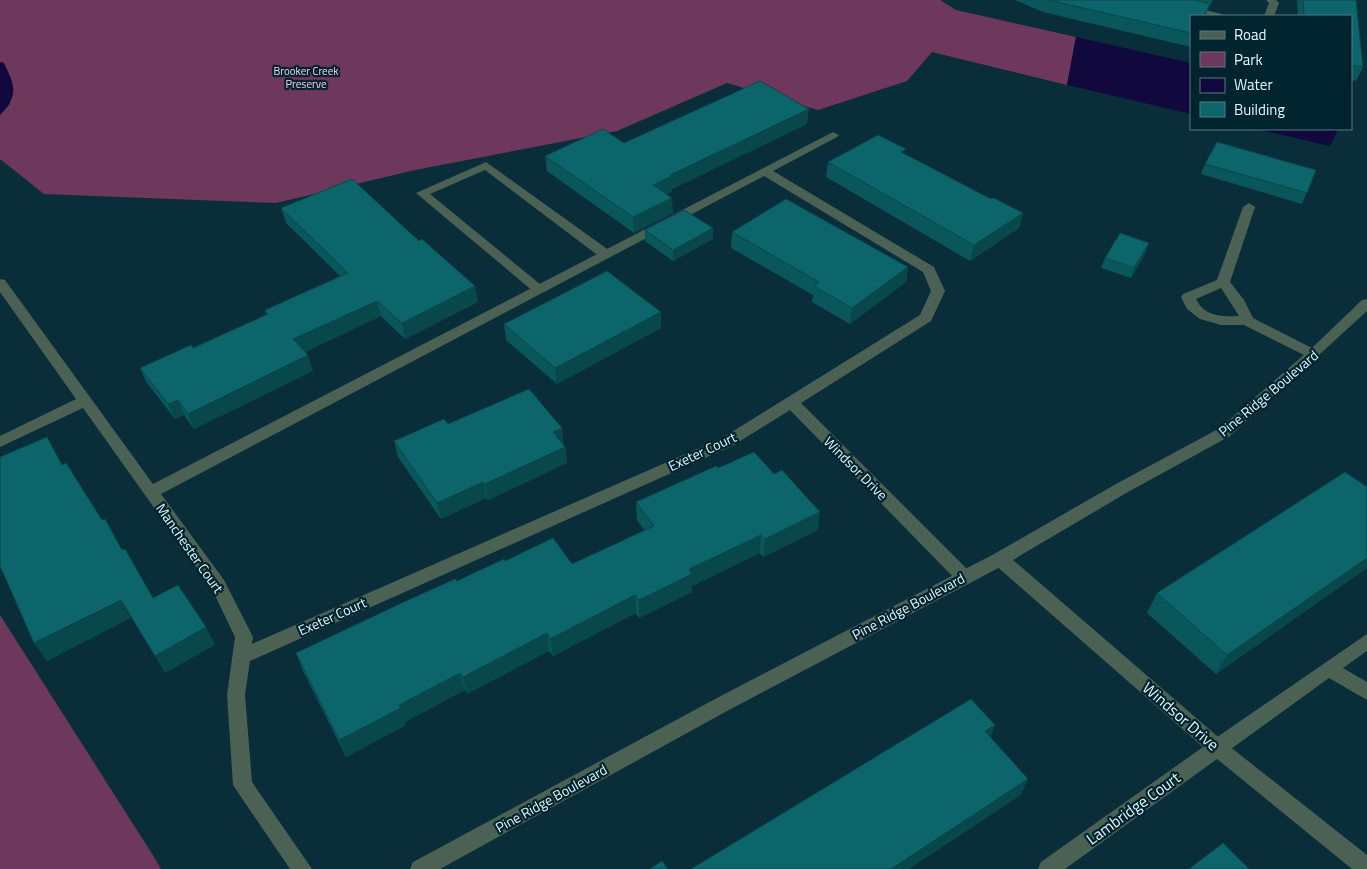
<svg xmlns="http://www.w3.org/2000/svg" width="1367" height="869" font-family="'Titillium Web',sans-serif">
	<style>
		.green { fill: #6e385d }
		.water { fill: #11083e }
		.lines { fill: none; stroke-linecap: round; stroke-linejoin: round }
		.service { fill: #4b6154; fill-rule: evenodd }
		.minor { fill: #4b6154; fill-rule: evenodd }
		.tertiary { fill: #4b6154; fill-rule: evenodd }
		.wall { fill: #09575b }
		.shaded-wall { fill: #08474a }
		.building { fill: #0b656a; stroke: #08474a }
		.labels { text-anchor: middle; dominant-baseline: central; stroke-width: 4.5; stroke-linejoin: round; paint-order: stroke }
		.far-park-label { font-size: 11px; fill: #f6d1e8; stroke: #00242e }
		.street-label { font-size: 14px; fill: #e4f7fe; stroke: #00242e }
		.near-street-label { font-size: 16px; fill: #e4f7fe; stroke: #00242e }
	</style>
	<rect width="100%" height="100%" fill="#092e39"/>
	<g class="green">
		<path d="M0,0H940L956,10L1076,37L1067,85L932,52L907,81L818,110L727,83L617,131L415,170L276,203L44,194L0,159V115L10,104L4,63L0,62Z"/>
		<path d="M0,615L154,857L161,869H0Z"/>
	</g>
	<g class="water">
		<path d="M1076,37L1191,63V114L1067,85Z"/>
		<path d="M0,62L4,63C15,86 19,95 0,115Z"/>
		<path d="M1256,129H1338L1330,146Z"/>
	</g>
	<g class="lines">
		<g class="service">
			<path d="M1266,0H1276L1279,3L1274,16H1264L1269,3Z"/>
			<path d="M1188,6L1222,14L1224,16H1207L1185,11L1183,9Z"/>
			<path d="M486,162L610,251L611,254L610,257H600L485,170L430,194L546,289L544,292H534L416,193Z"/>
			<path d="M1249,203L1255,207L1230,282L1244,300L1253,318L1318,351L1320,354L1318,357H1308L1244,325H1221L1200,319L1187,309L1181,297L1183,294L1217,280L1243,207ZM1221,288L1239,316C1221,317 1204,316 1196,299Z"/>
			<path d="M1367,634V651L1343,668L1367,682V700L1329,678L1224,754L1217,757L1210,754L1208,748L1210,742Z"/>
		</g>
		<g class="minor">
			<path d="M833,132L839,135L837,137L773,171L934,267L945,291L931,321L801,403L970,572L972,577L970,582L964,584L958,582L790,410L732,446L250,661L245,695L252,782L312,869H290L233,785L227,695L235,637L212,589L83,408L0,447V436L76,399L0,292V279L5,280L153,484ZM764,176L923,272L931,291L920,315L722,438L252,644L253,637L224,580L161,494Z"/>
			<path d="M1000,552L1006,554L1224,742L1367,855V869H1352L1217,759L1065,869H1038L1041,862L1203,747L994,564L992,559L994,554Z"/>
		</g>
		<path class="tertiary" d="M1367,299V311L1230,436L1128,492L1006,564L727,711L440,869H410L413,862L715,699L994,554L1116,484L1220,428L1314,346L1362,300Z"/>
	</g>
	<g class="wall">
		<path d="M1015,0H1213L1205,16H1191V47L1043,12Z"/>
		<path d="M1297,0H1356L1363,67L1356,81L1351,80V16H1298Z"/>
		<path d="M807,124L672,189V191L667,194L673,213L634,233L547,171L545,156L624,143Z"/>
		<path d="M905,154L991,199L1023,213L1019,228L970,261L826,177L828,162Z"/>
		<path d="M1205,164L1316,170L1302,204L1201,174Z"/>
		<path d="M281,208L478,302L405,339L381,316L305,352L313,371L194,429L184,415L175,419L147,383L140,368L193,348L266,315L265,310L340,276L286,223Z"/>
		<path d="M713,228V239L673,261L645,241V230Z"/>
		<path d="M732,232L908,267L906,282L850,324L812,302L813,295L731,248Z"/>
		<path d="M1145,254L1131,278L1101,268L1105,258Z"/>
		<path d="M504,324L661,328L557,384L506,340Z"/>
		<path d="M448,424L562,428L563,444L565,447L567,463L488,500L486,498L441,519L398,457L394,441Z"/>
		<path d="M718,468L818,530L763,557L760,553L692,586V592L639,618L636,613L553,656L549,651L467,694L465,690L405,722L406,725L346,757L303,671L296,653L457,581L505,561L572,564L645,531L637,520L636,502Z"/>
		<path d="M1367,487V568L1216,674L1147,613L1157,593Z"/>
	</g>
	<g class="shaded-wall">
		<path d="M809,109L807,124L672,189V191L653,201V185L670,175Z"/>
		<path d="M672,198L673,213L634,233L633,217Z"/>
		<path d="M1023,213L1019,228L970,261L974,245Z"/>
		<path d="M713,228V239L673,261V250Z"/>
		<path d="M1149,243L1145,254L1131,278L1134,268Z"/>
		<path d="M908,267L906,282L850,324L852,308Z"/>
		<path d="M475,286L478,302L405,339L402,323Z"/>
		<path d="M377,301L381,316L298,355L293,339Z"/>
		<path d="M661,312V328L557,384L555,368Z"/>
		<path d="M308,355L313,371L194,429L188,414Z"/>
		<path d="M178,400L184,415L175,419L168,404Z"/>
		<path d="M562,428L563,444L555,448L553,432Z"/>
		<path d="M565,447L567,463L488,500L485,484Z"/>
		<path d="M483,482L486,498L441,519L437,503Z"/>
		<path d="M820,512L818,530L763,557L765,539Z"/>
		<path d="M761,535L760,553L692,586V592L639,618V600L689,569Z"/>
		<path d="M1367,558V568L1216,674L1227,655Z"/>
		<path d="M635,595L636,613L553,656L550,639Z"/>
		<path d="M121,600L131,618L47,661L34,643Z"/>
		<path d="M206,627L215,645L165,673L155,656Z"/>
		<path d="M547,633L549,651L467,694L463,677Z"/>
		<path d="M460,673L465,690L405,722L406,725L346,757L339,740L399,705Z"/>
		<path d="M995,725L989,742L985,731Z"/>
		<path d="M1028,779L1021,795L909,869H891Z"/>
	</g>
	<g class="building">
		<path d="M1049,0H1194L1210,4L1204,16H1191V33Z"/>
		<path d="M1303,0H1356L1363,67L1351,65V16H1304Z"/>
		<path d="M760,81L809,109L670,175L672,176L653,185L672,198L633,217L545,156L603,129L624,143Z"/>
		<path d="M878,135L906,149L901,152L991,199L994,198L1023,213L974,245L828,162Z"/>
		<path d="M1217,142L1316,170L1307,193L1205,164Z"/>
		<path d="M352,179L419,241L422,239L475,286L402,323L377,301L293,339L308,355L188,414L178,400L168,404L140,368L191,345L193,348L268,314L265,310L348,273L281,208Z"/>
		<path d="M786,199L908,267L852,308L814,286L819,282L732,232Z"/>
		<path d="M684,210L713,228L673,250L645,230Z"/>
		<path d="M1120,233L1149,243L1134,268L1105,258Z"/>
		<path d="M607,271L661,312L555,368L504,324Z"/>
		<path d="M529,389L562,428L553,432L565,447L485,484L483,482L437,503L394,441L444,419L448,424Z"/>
		<path d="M47,437L62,465L66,463L102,520L105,519L122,550L125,549L153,598L178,585L206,627L155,656L121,600L34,643L0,566V457Z"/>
		<path d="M754,452L774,474L782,470L820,512L765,539L761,535L689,569L692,574L639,600L635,595L550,639L547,633L463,677L460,673L399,705L401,708L339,740L296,653L406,601L455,579L457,581L504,559L505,561L553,538L572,564L654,526L636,502L716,466L718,468Z"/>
		<path d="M1345,472L1367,487V558L1227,655L1157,593Z"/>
		<path d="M971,699L995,725L985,731L1028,779L891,869H691Z"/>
		<path d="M1223,843L1249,869H1189Z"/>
		<path d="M662,861L668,869H650Z"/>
	</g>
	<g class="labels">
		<g class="far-park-label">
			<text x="306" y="71">Brooker Creek<tspan x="306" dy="13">Preserve</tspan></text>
		</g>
		<g class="street-label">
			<text transform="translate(1268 393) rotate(-40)">Pine Ridge Boulevard</text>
			<text transform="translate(702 451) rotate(-25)">Exeter Court</text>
			<text transform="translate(856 468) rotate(45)">Windsor Drive</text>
			<text transform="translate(190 548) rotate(55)">Manchester Court</text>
			<text transform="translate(908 606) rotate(-28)">Pine Ridge Boulevard</text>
			<text transform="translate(332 616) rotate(-24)">Exeter Court</text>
			<text transform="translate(551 798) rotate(-29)">Pine Ridge Boulevard</text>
		</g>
		<g class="near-street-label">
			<text transform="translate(1181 716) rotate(41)">Windsor Drive</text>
			<text transform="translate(1133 808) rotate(-36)">Lambridge Court</text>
		</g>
	</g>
	<rect x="1190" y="15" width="162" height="115" fill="#00242e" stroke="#5b7881"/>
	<rect x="1200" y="31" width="25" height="8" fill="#4b6154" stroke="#5b7881"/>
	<text x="1234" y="40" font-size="15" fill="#e4f7fe">Road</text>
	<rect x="1200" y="52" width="25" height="15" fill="#6e385d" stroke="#5b7881"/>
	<text x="1234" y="65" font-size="15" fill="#e4f7fe">Park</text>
	<rect x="1200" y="78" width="25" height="15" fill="#11083e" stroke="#5b7881"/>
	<text x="1234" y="90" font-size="15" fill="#e4f7fe">Water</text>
	<rect x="1200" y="102" width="25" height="15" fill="#0b656a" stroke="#5b7881"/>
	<text x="1234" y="115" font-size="15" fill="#e4f7fe">Building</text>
</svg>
